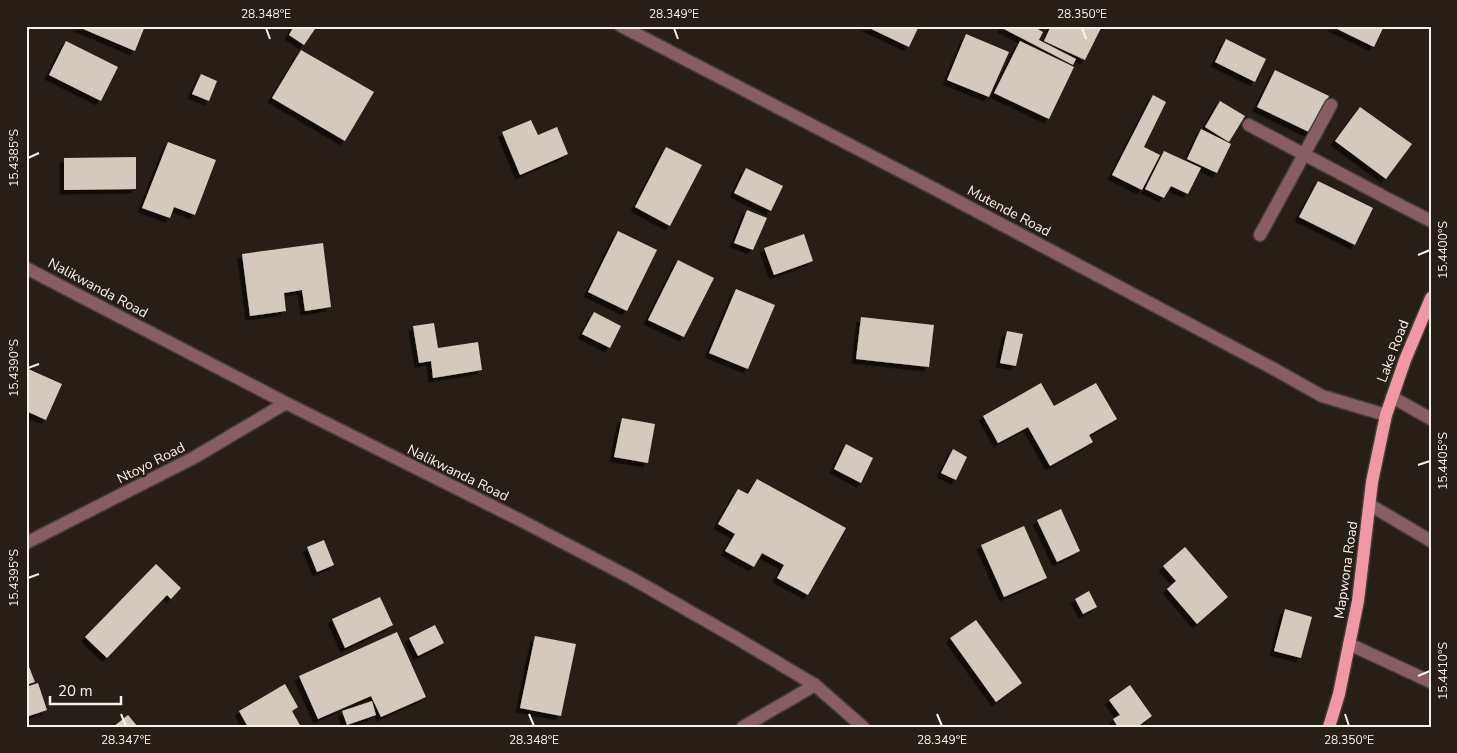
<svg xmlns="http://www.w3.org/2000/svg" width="1457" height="753" font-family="'Nunito Sans',sans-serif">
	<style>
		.building { fill: #d3c9bd; filter: url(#shadow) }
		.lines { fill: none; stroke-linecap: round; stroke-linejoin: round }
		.minor-casing { stroke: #443d35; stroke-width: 15 }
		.major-casing { stroke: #443d35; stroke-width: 15 }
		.minor { stroke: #885d63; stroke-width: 12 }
		.major { stroke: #f198a6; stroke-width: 12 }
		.ticks { fill: none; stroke: #f7f2ec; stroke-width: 2 }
		.labels { text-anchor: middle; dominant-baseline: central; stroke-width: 5; stroke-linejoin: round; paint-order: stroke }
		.street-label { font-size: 14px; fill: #f7f2ec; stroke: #271f17 }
		.neatline { fill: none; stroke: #f7f2ec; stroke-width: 2 }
		.ticks-label { font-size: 12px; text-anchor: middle; fill: #f7f2ec }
	</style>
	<defs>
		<filter id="shadow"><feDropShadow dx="-4.5" dy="4.5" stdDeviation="0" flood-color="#0009"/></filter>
	</defs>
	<rect width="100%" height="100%" fill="#271f17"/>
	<g class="building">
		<path d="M76,26H145L135,51Z"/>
		<path d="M294,26H317L304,45L289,35Z"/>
		<path d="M865,26H919L909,47Z"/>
		<path d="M1003,26H1033L1043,32L1039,40L1076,59L1073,65L1002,28Z"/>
		<path d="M1051,26H1102L1085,60L1044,41Z"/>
		<path d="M1331,26H1384L1374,47Z"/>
		<path d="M966,34L1009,52L989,97L947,80Z"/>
		<path d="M1226,39L1266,59L1255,82L1215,62Z"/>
		<path d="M66,41L118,67L101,101L49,75Z"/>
		<path d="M1020,41L1074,67L1049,119L994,93Z"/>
		<path d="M301,50L374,92L345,141L272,98Z"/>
		<path d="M1275,70L1329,96L1311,133L1257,107Z"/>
		<path d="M201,74L217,81L209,101L192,94Z"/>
		<path d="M1153,95L1166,102L1144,147L1160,155L1142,190L1112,175Z"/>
		<path d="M1220,101L1245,116L1229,142L1205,127Z"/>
		<path d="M1360,107L1412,144L1386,179L1335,141Z"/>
		<path d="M531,120L538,135L557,127L568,154L520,175L502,132Z"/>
		<path d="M1201,129L1231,144L1217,173L1187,159Z"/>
		<path d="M168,142L216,160L195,215L174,207L170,218L142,208Z"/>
		<path d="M666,147L702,165L670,226L635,207Z"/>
		<path d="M1164,151L1201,168L1188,194L1171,186L1164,198L1145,189Z"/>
		<path d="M136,157V189L64,190V158Z"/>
		<path d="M746,168L783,186L771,211L734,193Z"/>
		<path d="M1318,181L1373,208L1355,245L1299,217Z"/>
		<path d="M747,210L767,218L753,250L734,243Z"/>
		<path d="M618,231L657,250L627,311L588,292Z"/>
		<path d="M804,234L813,261L774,275L764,248Z"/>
		<path d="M323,243L331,307L305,311L302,290L284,293L286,311L250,316L242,254Z"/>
		<path d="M678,260L714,278L684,337L648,320Z"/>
		<path d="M736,289L775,305L748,369L709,353Z"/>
		<path d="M594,312L621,326L610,348L582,334Z"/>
		<path d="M861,317L934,325L929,367L856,359Z"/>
		<path d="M434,323L438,348L478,342L482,370L433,378L431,361L419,363L413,326Z"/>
		<path d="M1007,331L1023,334L1016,366L1000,363Z"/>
		<path d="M26,368L62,384L46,420L26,411Z"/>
		<path d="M1041,383L1054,406L1096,383L1117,419L1089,435L1093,442L1050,466L1028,427L998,443L983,416Z"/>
		<path d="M622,418L655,424L648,463L614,457Z"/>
		<path d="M846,444L873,458L861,483L834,469Z"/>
		<path d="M953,449L967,457L956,480L941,473Z"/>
		<path d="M757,479L846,528L808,595L777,578L784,565L762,553L754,567L725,551L735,534L718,524L738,489L748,494Z"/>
		<path d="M1061,509L1080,551L1057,562L1037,520Z"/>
		<path d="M1024,526L1047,578L1004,597L981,545Z"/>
		<path d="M324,540L334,565L317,572L307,547Z"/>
		<path d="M1185,547L1228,597L1197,624L1167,589L1176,581L1163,566Z"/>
		<path d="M156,564L181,588L171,599L167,595L107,658L85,637Z"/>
		<path d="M1089,591L1097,607L1083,614L1075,599Z"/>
		<path d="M380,597L393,625L345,648L332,619Z"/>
		<path d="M1285,609L1312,617L1301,658L1274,651Z"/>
		<path d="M976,620L1022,683L996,702L950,638Z"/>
		<path d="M435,625L444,643L418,656L409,638Z"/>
		<path d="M397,632L426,697L381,717L371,696L318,719L299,676Z"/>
		<path d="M535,636L576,644L561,716L520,708Z"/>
		<path d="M26,659L35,682L26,685Z"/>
		<path d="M38,683L47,710L26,717V687Z"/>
		<path d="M285,684L298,707L292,711L301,727H248L239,711Z"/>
		<path d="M1130,685L1152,716L1137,727H1118L1113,719L1120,715L1109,700Z"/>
		<path d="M372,701L376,715L347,725L342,711Z"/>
		<path d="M128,715L138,727H113Z"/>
	</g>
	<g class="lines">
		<g class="minor-casing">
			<g id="minor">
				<path d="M621,26L931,187L1274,369L1322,396L1386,415"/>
				<path d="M1249,125L1392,201L1431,221"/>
				<path d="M1260,235L1331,105"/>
				<path d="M26,268L286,403L522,521L633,579L738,639L815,685L863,727"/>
				<path d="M1392,397L1431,419"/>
				<path d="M1370,505L1431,541"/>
				<path d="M26,543L195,457L286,403"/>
				<path d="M1349,644L1431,682"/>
				<path d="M743,727L815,685"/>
			</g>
		</g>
		<g class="major-casing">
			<path id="major" d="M1329,727L1339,694L1358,601L1372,482L1386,415L1405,360L1431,298"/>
		</g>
		<use href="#minor" class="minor"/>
		<use href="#major" class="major"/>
	</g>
	<path class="ticks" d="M266,28L270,39M674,28L678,39M1082,28L1086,39M28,158L39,153M1418,255L1430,250M28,368L39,364M1418,465L1430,461M28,578L39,574M1418,676L1430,671M121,714L126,726M529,714L534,726M937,714L942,726M1345,714L1349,726"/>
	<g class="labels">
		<g class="street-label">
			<text transform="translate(1009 211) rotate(28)">Mutende Road</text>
			<text transform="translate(98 288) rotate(28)">Nalikwanda Road</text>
			<text transform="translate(1393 351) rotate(-69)">Lake Road</text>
			<text transform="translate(151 463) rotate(-27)">Ntoyo Road</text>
			<text transform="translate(458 473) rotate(26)">Nalikwanda Road</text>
			<text transform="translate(1346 570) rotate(-82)">Mapwona Road</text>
		</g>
	</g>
	<rect width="1457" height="753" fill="none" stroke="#271f17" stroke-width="55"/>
	<path d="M50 696v8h71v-8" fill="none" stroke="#f7f2ec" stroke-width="2.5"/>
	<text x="58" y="696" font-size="15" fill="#f7f2ec" stroke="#271f17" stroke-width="4" paint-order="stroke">20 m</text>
	<rect x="28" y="28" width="1402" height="698" class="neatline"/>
	<g class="ticks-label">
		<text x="266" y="18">28.348°E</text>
		<text x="674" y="18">28.349°E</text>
		<text x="1082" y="18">28.350°E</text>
		<text transform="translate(14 158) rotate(-90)" y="4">15.4385°S</text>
		<text transform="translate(1443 250) rotate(-90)" y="4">15.4400°S</text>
		<text transform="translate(14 368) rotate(-90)" y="4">15.4390°S</text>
		<text transform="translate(1443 461) rotate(-90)" y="4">15.4405°S</text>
		<text transform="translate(14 578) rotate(-90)" y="4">15.4395°S</text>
		<text transform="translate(1443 671) rotate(-90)" y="4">15.4410°S</text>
		<text x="126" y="744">28.347°E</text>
		<text x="534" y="744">28.348°E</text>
		<text x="942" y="744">28.349°E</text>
		<text x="1349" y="744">28.350°E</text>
	</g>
</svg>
